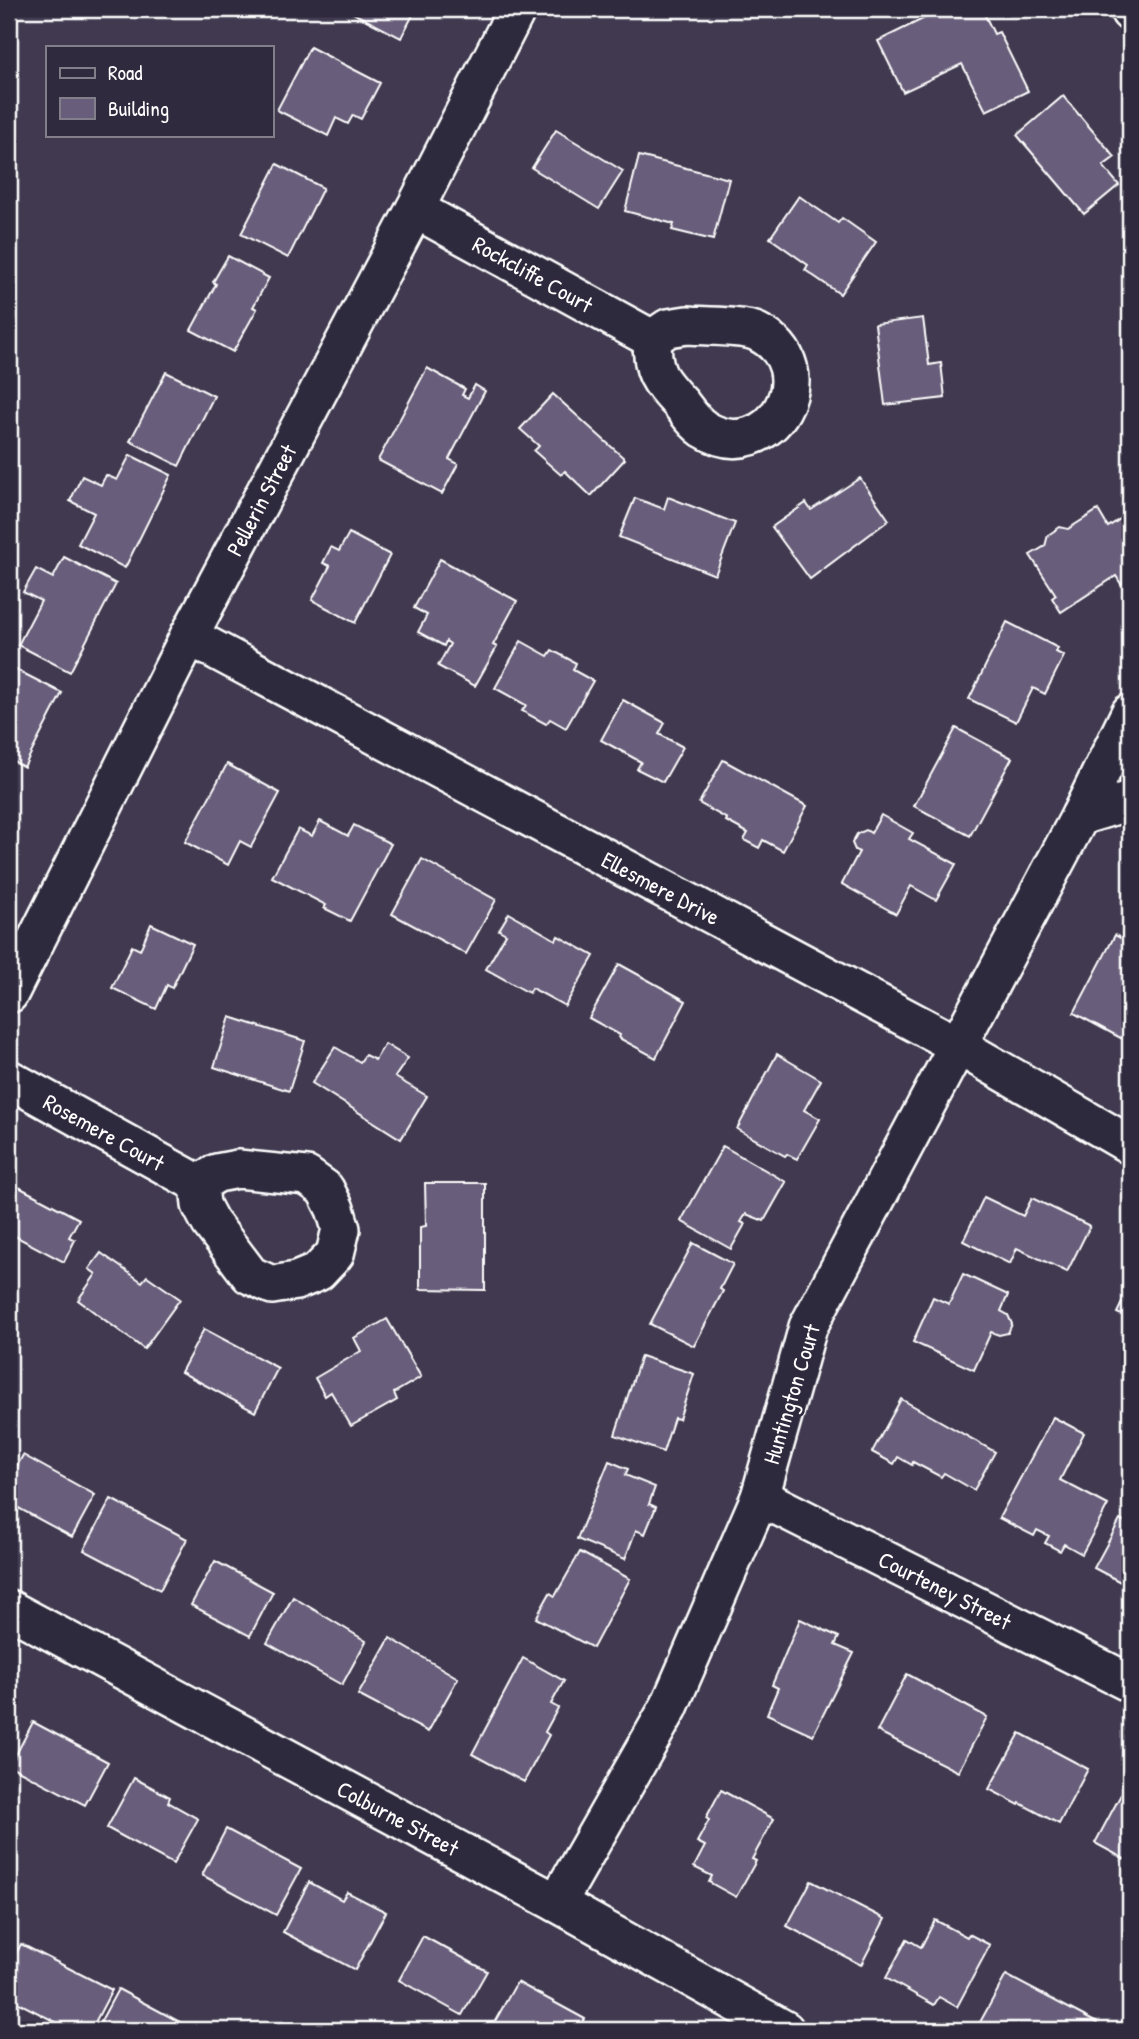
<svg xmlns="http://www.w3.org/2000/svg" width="1139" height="2039" font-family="'Patrick Hand',sans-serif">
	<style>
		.building { fill: #685d7a; stroke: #fff; stroke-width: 2 }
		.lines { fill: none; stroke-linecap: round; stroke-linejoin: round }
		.minor-casing { stroke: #fff; stroke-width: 42 }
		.minor { stroke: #2f2a3d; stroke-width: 37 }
		.labels { text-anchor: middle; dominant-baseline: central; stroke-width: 5; stroke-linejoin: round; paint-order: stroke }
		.street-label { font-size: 23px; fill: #fff; stroke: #2f2a3d }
	</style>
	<rect width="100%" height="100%" fill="#40394f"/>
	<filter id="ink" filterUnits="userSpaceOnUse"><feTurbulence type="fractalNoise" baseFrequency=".0143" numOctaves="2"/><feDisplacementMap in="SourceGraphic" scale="14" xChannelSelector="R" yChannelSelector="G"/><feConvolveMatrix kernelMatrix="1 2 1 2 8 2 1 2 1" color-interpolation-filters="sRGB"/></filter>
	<g filter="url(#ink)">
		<g class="building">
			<path d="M345,9H416L401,38Z"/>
			<path d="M955,9H982L994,34L999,32L1028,91L986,111L962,64L903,92L878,41L941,10L943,14Z"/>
			<path d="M310,47L380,83L361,119L353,115L348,124L336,118L328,136L277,110Z"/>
			<path d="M1063,96L1115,157L1103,166L1119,185L1084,214L1017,135Z"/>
			<path d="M556,130L623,171L599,209L532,168Z"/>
			<path d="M639,156L729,179L713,240L672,230L674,224L625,211Z"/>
			<path d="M277,164L323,188L288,258L241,234Z"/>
			<path d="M799,196L838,223L842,218L876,242L840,294L805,270L808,265L770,238Z"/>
			<path d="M228,256L269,278L253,307L257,309L233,352L191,330L216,284L213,282Z"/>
			<path d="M923,318L929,365L941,363L945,398L885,405L875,324Z"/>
			<path d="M427,368L465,389L462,395L468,398L475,385L485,391L449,459L458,464L442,494L378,460Z"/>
			<path d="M166,372L214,396L179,466L130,441Z"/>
			<path d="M553,394L625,459L591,496L565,471L561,475L534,451L539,446L520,429Z"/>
			<path d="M130,455L171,475L125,568L78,544L94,513L70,501L82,476L101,485L106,475L117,480Z"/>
			<path d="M860,478L889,520L810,579L772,527L806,503L811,510Z"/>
			<path d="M668,497L735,523L715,575L619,537L635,498L664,509Z"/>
			<path d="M1098,510L1108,527L1126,515L1130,521V577L1121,584L1116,576L1061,612L1052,598L1056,595L1030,555L1045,546L1048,535L1060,527L1068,529Z"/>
			<path d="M349,533L390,555L355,623L312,600L330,566L323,563L331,547L339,551Z"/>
			<path d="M64,557L116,584L70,672L18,645L41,601L23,592L36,569L53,578Z"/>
			<path d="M440,559L517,601L493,645L497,647L475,686L438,666L450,644L446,641L444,646L418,632L427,615L414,608Z"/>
			<path d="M1007,622L1058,648L1056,652L1064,656L1045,694L1033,688L1016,722L969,699Z"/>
			<path d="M521,641L548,656L552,650L576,663L573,670L593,681L566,728L550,719L546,724L522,711L526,705L495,688Z"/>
			<path d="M9,666L62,693L24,767L9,759Z"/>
			<path d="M623,700L665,723L659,734L683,747L663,782L637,769L641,762L601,740Z"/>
			<path d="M956,728L1012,758L970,836L914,806Z"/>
			<path d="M723,760L807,806L783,851L763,840L759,848L744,840L748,833L726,821L727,819L699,803Z"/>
			<path d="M227,764L280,793L251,847L240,841L228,865L185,842Z"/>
			<path d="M881,815L913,833L909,839L956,864L936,900L911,886L896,914L842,884L859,852L855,850L852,843L857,834L866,830L871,833Z"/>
			<path d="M320,821L348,836L354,825L391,844L350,921L324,908L326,905L272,877L298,829L312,836Z"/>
			<path d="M422,859L496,900L466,954L392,914Z"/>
			<path d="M509,913L556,940L558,936L594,956L565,1006L532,988L529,993L486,969L506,934L499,930Z"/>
			<path d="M151,924L193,944L172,988L167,985L156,1009L112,988L132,946L140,950Z"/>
			<path d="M1115,935L1130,943V1043L1074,1013Z"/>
			<path d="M619,964L686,1001L656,1058L619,1038L620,1035L589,1018Z"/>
			<path d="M230,1017L305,1041L289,1091L214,1067Z"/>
			<path d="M385,1044L408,1058L395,1077L427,1096L401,1139L312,1083L335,1047L360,1062L365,1055L375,1060Z"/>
			<path d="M777,1054L821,1080L804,1110L820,1119L797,1159L787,1154L785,1156L737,1129Z"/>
			<path d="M723,1146L786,1182L764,1221L746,1214L741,1222L745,1224L731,1249L681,1221Z"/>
			<path d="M425,1183H485V1290L420,1289V1227L426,1226Z"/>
			<path d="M13,1184L79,1219L69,1237L75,1240L64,1262L9,1233V1193Z"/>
			<path d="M984,1197L1023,1216L1032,1198L1090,1226L1067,1272L1017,1248L1010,1264L963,1241Z"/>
			<path d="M693,1243L733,1264L720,1289L723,1291L694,1346L650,1324Z"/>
			<path d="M101,1253L142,1282L147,1276L180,1299L144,1349L78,1300L96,1274L89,1269Z"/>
			<path d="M963,1274L1008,1295L1001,1311L1008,1315L1012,1324L1008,1333L999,1335L991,1332L974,1370L913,1342L933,1297L949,1304Z"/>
			<path d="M1130,1286V1319L1117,1313Z"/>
			<path d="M387,1319L421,1377L394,1393L397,1400L351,1426L331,1392L325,1396L315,1378L361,1351L354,1338Z"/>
			<path d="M204,1329L278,1368L255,1412L181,1372Z"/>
			<path d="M641,1356L694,1374L679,1419L674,1418L663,1452L615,1435Z"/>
			<path d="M901,1399L995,1452L974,1490L944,1473L941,1477L913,1462L912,1465L898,1457L894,1464L872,1452Z"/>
			<path d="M1053,1417L1084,1433L1060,1480L1108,1505L1082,1554L1064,1544L1060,1551L1045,1543L1049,1536L1037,1530L1034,1536L999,1518Z"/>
			<path d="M23,1455L95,1495L72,1537L9,1503V1481Z"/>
			<path d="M609,1461L628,1469L625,1475L655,1487L649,1504L656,1507L645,1534L636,1530L625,1559L577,1539Z"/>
			<path d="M111,1499L187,1539L160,1590L84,1550Z"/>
			<path d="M1120,1520L1130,1525V1587L1094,1568Z"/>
			<path d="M580,1552L630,1579L593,1648L536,1618L550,1593L555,1596Z"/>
			<path d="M215,1561L273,1592L250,1636L191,1605Z"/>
			<path d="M293,1597L366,1641L342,1685L267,1643Z"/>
			<path d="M800,1619L839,1637L835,1645L854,1653L813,1735L767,1714L778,1688L772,1685Z"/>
			<path d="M390,1638L458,1678L428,1732L358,1695Z"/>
			<path d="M523,1658L564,1681L551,1704L558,1708L545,1732L549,1735L524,1782L472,1754Z"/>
			<path d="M907,1674L987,1717L958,1772L877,1731Z"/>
			<path d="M33,1722L108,1762L85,1805L10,1766Z"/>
			<path d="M1020,1733L1088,1769L1059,1824L1020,1803L1019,1805L989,1789Z"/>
			<path d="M134,1778L170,1797L168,1802L198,1819L173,1864L107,1828Z"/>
			<path d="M1125,1787L1130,1790V1862L1095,1843Z"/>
			<path d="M721,1790L774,1819L752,1859L756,1861L736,1897L709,1882L712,1876L694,1867L705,1846L697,1842L709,1820L706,1818Z"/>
			<path d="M226,1829L301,1869L276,1915L202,1875Z"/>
			<path d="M811,1881L885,1919L861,1965L787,1926Z"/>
			<path d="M309,1882L342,1900L347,1892L386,1912L355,1970L283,1932Z"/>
			<path d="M935,1920L967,1937L969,1934L990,1945L957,2007L939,1997L934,2005L886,1978L907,1939L921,1947Z"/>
			<path d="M423,1936L487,1971L462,2015L399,1980Z"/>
			<path d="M21,1944L112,1990L91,2030H71L9,1998V1968Z"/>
			<path d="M1006,1975L1097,2023L1093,2030H991L979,2024Z"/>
			<path d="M517,1982L585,2019L579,2030H490Z"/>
			<path d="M118,1989L191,2028L190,2030H96Z"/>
		</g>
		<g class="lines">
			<g class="minor-casing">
				<g id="minor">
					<path d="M1129,9L1130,12"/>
					<path d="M415,209L652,339"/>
					<path d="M687,325C703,326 744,326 757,332C829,367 770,470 704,429C695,423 688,413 682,405C659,380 652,374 652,339L668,328Z"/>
					<path d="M189,636L957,1045L1130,1145"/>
					<path d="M1080,816L1130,801"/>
					<path d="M9,994L189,636L415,209L517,9"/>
					<path d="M9,1079L199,1184"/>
					<path d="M238,1169L307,1176L325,1189L335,1209L341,1229L335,1254L318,1272L296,1281L272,1285L250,1275L210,1222L201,1205L199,1184L217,1173Z"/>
					<path d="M760,1497L1130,1683"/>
					<path d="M9,1609L557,1903L785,2030"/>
					<path d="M557,1903L669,1707L760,1497L808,1327L1080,816L1130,713"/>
				</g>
			</g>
			<use href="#minor" class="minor"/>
		</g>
	</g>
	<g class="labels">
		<g class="street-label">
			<text transform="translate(533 274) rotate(29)">Rockcliffe Court</text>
			<text transform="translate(261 500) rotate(-62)">Pellerin Street</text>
			<text transform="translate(661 888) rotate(28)">Ellesmere Drive</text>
			<text transform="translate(104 1132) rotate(29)">Rosemere Court</text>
			<text transform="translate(791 1394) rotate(-73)">Huntington Court</text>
			<text transform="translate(945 1590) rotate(27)">Courteney Street</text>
			<text transform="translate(398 1818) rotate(28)">Colburne Street</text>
		</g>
	</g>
	<rect width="1139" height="2039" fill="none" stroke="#2f2a3d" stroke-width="35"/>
	<rect x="18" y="18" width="1104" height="2004" fill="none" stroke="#fff" stroke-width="2.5" filter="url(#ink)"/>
	<rect x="46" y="46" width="228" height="91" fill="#2f2a3d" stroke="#827f8b" stroke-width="2"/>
	<rect x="60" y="68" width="35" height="10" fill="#2f2a3d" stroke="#827f8b" stroke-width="2"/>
	<text x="108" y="80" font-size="21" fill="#ffffff">Road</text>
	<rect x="60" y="98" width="35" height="21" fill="#685d7a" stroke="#827f8b" stroke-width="2"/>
	<text x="108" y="116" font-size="21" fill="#ffffff">Building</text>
</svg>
